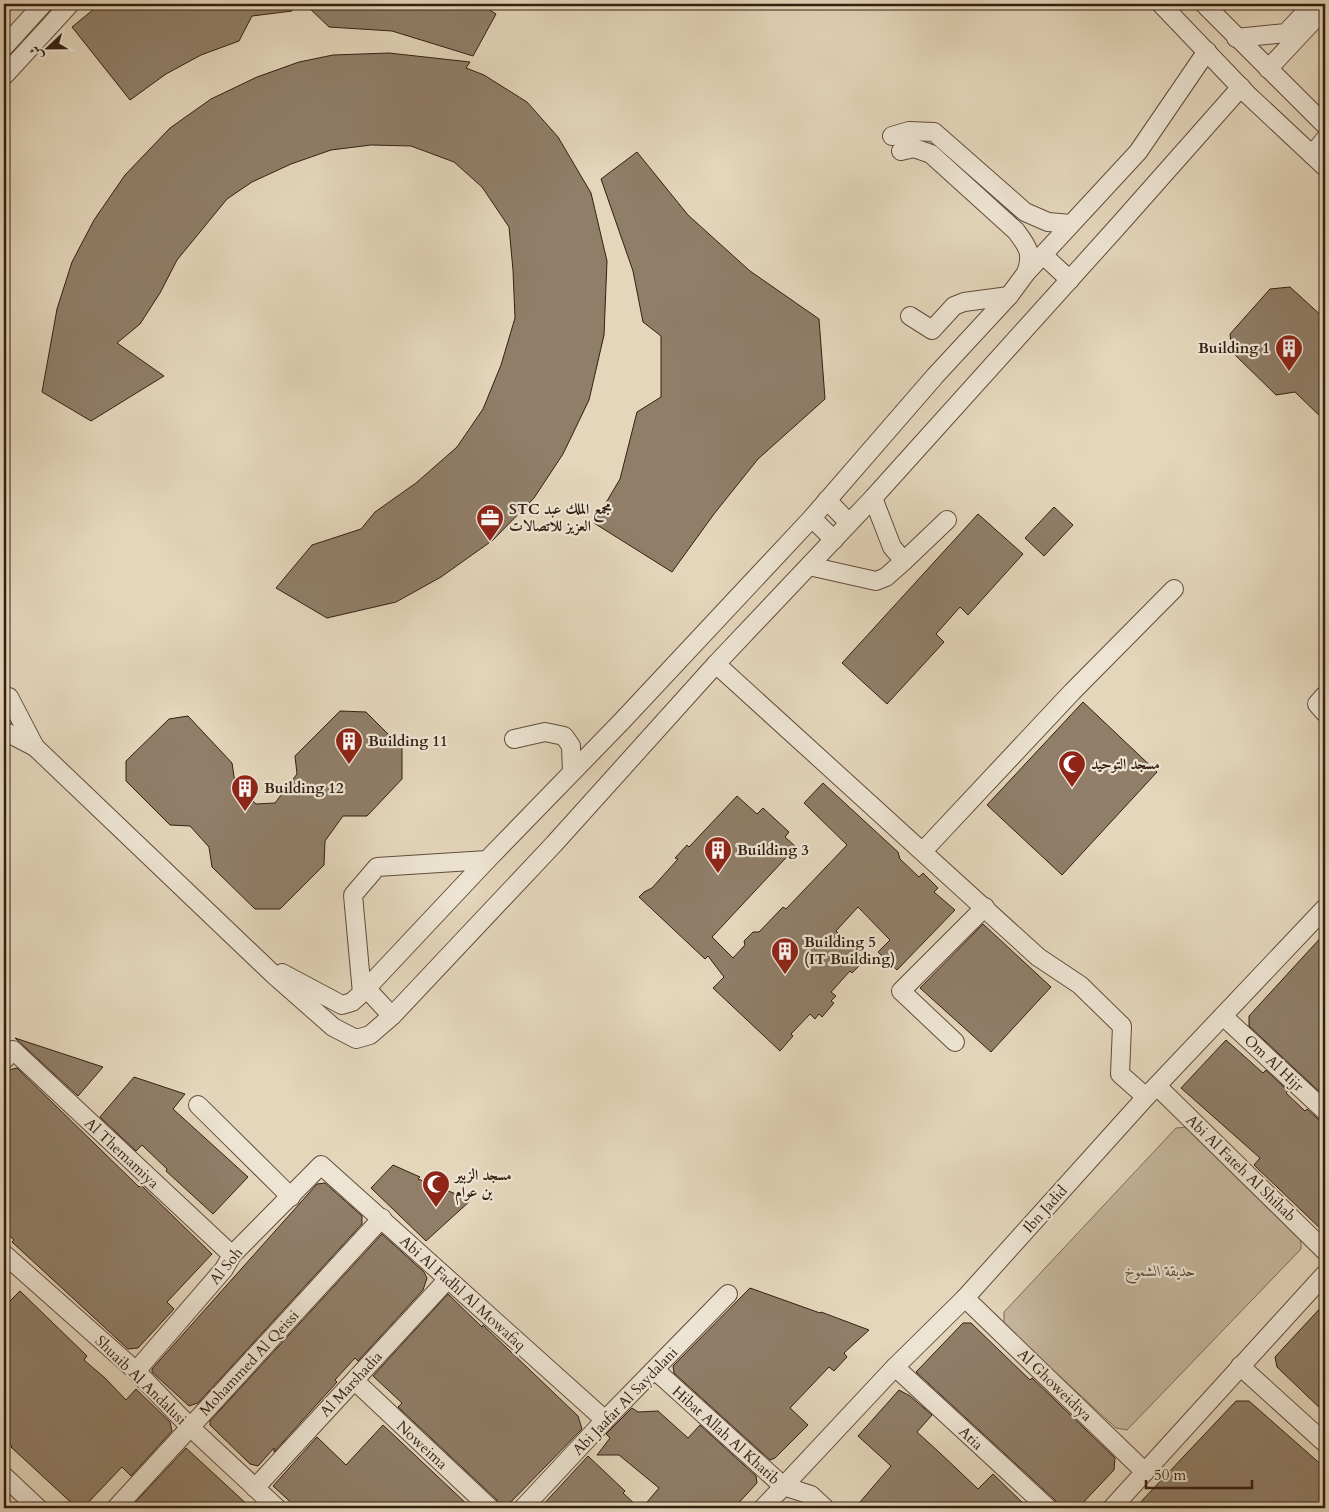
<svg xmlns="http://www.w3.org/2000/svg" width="1329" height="1512" font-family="Cardo,Amiri,serif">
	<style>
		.green { fill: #c6b79e; stroke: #7d6b58 }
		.building { fill: #907e69; stroke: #341f11 }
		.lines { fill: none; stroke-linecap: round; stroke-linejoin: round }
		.minor-casing { stroke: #604d3c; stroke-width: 20 }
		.minor { stroke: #ede4d3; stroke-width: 18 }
		.labels { text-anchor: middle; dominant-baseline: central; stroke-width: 4.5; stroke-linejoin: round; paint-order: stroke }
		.poi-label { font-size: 15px; font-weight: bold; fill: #341f11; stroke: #ede4d3; text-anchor: start }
		.street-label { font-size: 15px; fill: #341f11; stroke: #ede4d3 }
		.park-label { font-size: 15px; font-style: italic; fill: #584534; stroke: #ede4d3 }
	</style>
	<rect width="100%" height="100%" fill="#e4d6bb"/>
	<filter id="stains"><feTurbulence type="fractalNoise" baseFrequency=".004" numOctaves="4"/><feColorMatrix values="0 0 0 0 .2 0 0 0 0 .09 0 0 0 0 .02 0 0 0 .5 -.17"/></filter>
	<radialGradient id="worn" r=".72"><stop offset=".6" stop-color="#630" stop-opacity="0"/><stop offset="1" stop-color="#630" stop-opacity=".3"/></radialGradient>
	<path class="green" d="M1188,1127L1301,1236V1249L1127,1430L1116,1428L1004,1325V1312L1176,1128Z"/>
	<g class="building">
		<path d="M100,4H292V11L252,16L239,41L201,55L166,74L130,100L72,27Z"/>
		<path d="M305,4H480L496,14L473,56L392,31L329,27Z"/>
		<path d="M389,53L470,62L466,68L484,75L527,102L558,137L591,193L607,261L604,335L589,400L563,454L534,498L493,540L441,577L396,602L327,618L276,588L312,545L361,529L375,512L416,483L457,447L483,409L501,365L515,318L513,270L509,227L482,187L454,162L411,146L371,145L331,150L291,164L252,182L227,199L177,260L160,293L140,324L117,343L164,376L91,421L42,392L57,309L72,262L94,220L125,175L170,128L211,99L257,77L299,62L333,55Z"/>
		<path d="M637,152L688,215L750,271L819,319L825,399L758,459L714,514L672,572L594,523L620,479L637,412L661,397V336L643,322L633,271L601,179Z"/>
		<path d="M1290,287L1325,319V421L1295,392L1276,395L1232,352L1230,334L1270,289Z"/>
		<path d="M1054,507L1073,525L1044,556L1025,538Z"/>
		<path d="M978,514L1023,554L968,615L960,607L936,634L944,642L887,704L842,663Z"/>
		<path d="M1083,702L1157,772L1062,875L987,805Z"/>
		<path d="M340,711L366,712L402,748V779L367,816H343L325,841L324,865L280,909H255L212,867L209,847L190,826L170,825L126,781V761L169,719L188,716L232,763L235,783L256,804L275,803L297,774L295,756Z"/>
		<path d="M823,783L898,852L900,859L919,877L923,873L938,888L934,892L955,910L897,970L878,952L890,940L858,907L836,931L865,960L852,973L850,971L831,992L836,996L831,1001L834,1003L822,1017L819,1014L815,1019L810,1014L791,1034L793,1036L780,1051L713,988L724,977L708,956L705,959L639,897L644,892L652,888L678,859L675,858L687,845L689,847L737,796L757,814L763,808L789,832L785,837L796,847L712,937L733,958L745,945L744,941L753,932H759L783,907L786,909L847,845L804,803Z"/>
		<path d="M983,924L1051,987L991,1052L920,988Z"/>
		<path d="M1325,933V1097L1249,1026V1016Z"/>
		<path d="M15,1038L103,1067L78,1096Z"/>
		<path d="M1226,1040L1263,1073L1266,1070L1288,1091L1286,1093L1305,1111L1307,1109L1318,1119L1325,1121V1233L1254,1165L1260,1158L1181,1088Z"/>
		<path d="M17,1068L139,1187L141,1185L212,1254L167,1302L174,1309L138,1348L128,1349L12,1242L14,1240L4,1231V1076L9,1070Z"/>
		<path d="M134,1077L185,1094L173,1109L248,1177L213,1214L166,1171L167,1169L142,1145L136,1151L100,1117Z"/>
		<path d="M393,1165L420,1177L418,1179L471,1200L426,1241L371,1188Z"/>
		<path d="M325,1183L362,1216V1224L198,1403L189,1406L152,1372V1369L317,1184Z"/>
		<path d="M382,1234L424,1272L427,1278L423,1290L358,1361L355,1358L335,1380L337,1382L274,1452V1448L258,1466L250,1464L210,1425V1421Z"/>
		<path d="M750,1288L820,1313L821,1312L869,1330L844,1353L847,1357L834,1371L829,1367L790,1408L808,1425L775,1458L770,1460L674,1373L673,1366Z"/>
		<path d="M20,1291L87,1356L84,1360L105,1378L126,1400L136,1389L170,1422L172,1431L131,1476L122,1467L83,1508H77L11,1447L12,1446L4,1438V1307Z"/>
		<path d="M448,1294L482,1327L483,1325L487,1329L578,1416L582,1429L505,1508H502L497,1500L398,1407L402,1403L373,1376Z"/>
		<path d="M1325,1303V1413L1277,1367L1275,1357Z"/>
		<path d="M963,1323H971L1030,1380L1032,1378L1115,1458L1114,1470L1078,1508H1062L1055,1500L916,1372Z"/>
		<path d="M899,1390L910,1396L932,1415L917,1432L940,1453L978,1489L993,1474L1028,1508H867L860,1502L891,1466L858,1436Z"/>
		<path d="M1236,1401H1249L1325,1468V1508H1135Z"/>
		<path d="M632,1408L638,1412L658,1411L688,1438L700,1425L756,1476L757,1483L734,1508H642L659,1488L619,1455H597L610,1438L606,1434Z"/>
		<path d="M383,1425L471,1508H297L273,1486L317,1437L346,1465Z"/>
		<path d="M186,1448L251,1508H130Z"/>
		<path d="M588,1456L625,1491L623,1493L639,1508H540Z"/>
	</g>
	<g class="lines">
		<g class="minor-casing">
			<g id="minor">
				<path d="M1161,4L1247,94L1325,167"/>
				<path d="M1204,4L1325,125"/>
				<path d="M1236,38L1286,33L1313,4"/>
				<path d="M4,47L43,4"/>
				<path d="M1268,69L1325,8"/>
				<path d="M4,76L70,4"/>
				<path d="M892,136L909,131L934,132L1025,212L1048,222L1071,224"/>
				<path d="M901,151L914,148L931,154L1016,231C1028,247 1033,253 1026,273"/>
				<path d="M1312,155L1325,139"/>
				<path d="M1043,255L1070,280"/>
				<path d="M910,316L932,330L954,306L964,302L1009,296"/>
				<path d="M827,500L849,523"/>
				<path d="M812,518L834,540"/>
				<path d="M904,561L947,520"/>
				<path d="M809,566L876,581L886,577L904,561L892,547L873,498"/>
				<path d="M716,664L1038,957L1080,985L1122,1026L1120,1074L1146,1097"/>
				<path d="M1325,695L1317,704L1325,713"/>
				<path d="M9,697L35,747"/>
				<path d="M4,731L35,747L274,975L333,1027L356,1039L370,1035L392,1016L554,844L716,664L873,498L1118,226L1241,87"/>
				<path d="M514,739L545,732L564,736L571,746L572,772"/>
				<path d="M923,851L1072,692L1174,589"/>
				<path d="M282,973L342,1005L352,1002L362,993L487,860L622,721L811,519L935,376L1009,296L1026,273L1138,152L1207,51"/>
				<path d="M366,988L392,1016"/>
				<path d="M362,993L353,895L377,867L487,860"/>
				<path d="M1223,1016L1325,1111"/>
				<path d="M955,1042L901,991L985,907"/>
				<path d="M4,1060L13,1050L232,1255"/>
				<path d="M1157,1086L1325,1251"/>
				<path d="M198,1105L291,1197"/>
				<path d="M4,1254L136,1371L190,1427L277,1508"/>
				<path d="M965,1298L1145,1472"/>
				<path d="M1240,1366L1325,1443"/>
				<path d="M895,1367L1048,1508"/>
				<path d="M655,1370L783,1486L811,1495L825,1508"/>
				<path d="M136,1371L224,1269L232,1255L321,1165L605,1420"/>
				<path d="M355,1381L490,1508"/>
				<path d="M4,1476L38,1508"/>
				<path d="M255,1488L447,1280"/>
				<path d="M116,1508L382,1218"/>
				<path d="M523,1508L605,1420L728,1294"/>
				<path d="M763,1508L895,1367L965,1298L1146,1097L1325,908"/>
				<path d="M1112,1508L1325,1274"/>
			</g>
		</g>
		<use href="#minor" class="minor"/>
	</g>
	<defs>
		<g id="building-pin" transform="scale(1.4375)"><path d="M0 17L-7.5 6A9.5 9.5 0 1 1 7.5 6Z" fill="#8f2418" stroke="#ede4d3"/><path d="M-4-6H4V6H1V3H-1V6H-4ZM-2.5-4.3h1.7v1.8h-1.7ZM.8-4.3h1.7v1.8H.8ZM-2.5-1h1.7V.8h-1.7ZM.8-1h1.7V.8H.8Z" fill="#fff"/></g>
		<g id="office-pin" transform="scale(1.4375)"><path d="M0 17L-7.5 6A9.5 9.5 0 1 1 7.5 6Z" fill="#8f2418" stroke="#ede4d3"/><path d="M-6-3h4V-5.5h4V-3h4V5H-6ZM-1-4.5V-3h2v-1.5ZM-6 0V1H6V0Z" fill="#fff"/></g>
		<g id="mosque-pin" transform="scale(1.4375)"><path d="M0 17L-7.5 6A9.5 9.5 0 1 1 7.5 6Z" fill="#8f2418" stroke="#ede4d3"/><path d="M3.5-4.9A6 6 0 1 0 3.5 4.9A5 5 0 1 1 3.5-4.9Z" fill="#fff"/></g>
	</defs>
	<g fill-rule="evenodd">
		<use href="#building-pin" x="1289" y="348"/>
		<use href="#office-pin" x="490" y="518"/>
		<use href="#building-pin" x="349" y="741"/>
		<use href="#mosque-pin" x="1072" y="764"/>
		<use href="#building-pin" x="245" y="788"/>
		<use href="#building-pin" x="718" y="850"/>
		<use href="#building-pin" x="785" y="951"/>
		<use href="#mosque-pin" x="436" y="1184"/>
	</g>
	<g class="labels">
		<g class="poi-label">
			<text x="1270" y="348" text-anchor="end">Building 1</text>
			<text x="509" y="509">STC مجمع الملك عبد<tspan x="509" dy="17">العزيز للاتصالات</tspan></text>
			<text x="368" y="741">Building 11</text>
			<text x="1091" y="764">مسجد التوحيد</text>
			<text x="264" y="788">Building 12</text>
			<text x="737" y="850">Building 3</text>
			<text x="804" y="942">Building 5<tspan x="804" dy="17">(IT Building)</tspan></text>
			<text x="455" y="1175">مسجد الزبير<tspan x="455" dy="17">بن عوام</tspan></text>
		</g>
		<g class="street-label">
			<text transform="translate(1274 1063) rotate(43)">Om Al Hijr</text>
			<text transform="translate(122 1153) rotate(43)">Al Themamiya</text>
			<text transform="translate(1241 1168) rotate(44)">Abi Al Fateh Al Shihab</text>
			<text transform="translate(1045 1209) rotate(-48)">Ibn Jadid</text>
			<text transform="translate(226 1266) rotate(-51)">Al Soh</text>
			<text transform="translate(463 1293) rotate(42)">Abi Al Fadhl Al Mowafaq</text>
			<text transform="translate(249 1363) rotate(-47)">Mohammed Al Qeissi</text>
			<text transform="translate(141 1380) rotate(44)">Shuaib Al Andalusi</text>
			<text transform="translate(351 1384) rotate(-47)">Al Marshadia</text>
			<text transform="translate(1055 1385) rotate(44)">Al Ghoweidiya</text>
			<text transform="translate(625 1401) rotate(-46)">Abi Jaafar Al Saydalani</text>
			<text transform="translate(726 1435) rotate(42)">Hibat Allah Al Khatib</text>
			<text transform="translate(971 1438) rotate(43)">Atia</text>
			<text transform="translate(422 1445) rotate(43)">Noweima</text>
		</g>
		<g class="park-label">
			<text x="1160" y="1271">حديقة الشموخ</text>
		</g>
	</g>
	<rect width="1329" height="1512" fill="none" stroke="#e4d6bb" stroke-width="20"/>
	<rect x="5" y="5" width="1319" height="1502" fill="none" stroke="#341f11" stroke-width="2.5"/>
	<rect x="10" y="10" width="1309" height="1492" fill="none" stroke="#341f11"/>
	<g transform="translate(48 48) rotate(248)" stroke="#ede4d3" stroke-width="4" paint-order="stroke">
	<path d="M0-4L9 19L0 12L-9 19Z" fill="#341f11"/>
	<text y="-8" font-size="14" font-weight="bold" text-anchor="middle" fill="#341f11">ش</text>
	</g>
	<path d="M1146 1480v8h106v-8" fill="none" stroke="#341f11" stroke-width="2.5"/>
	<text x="1154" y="1480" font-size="15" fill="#341f11" stroke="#ede4d3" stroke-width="4" paint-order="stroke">50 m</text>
	<rect width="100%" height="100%" filter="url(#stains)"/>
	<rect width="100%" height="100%" fill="url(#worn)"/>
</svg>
